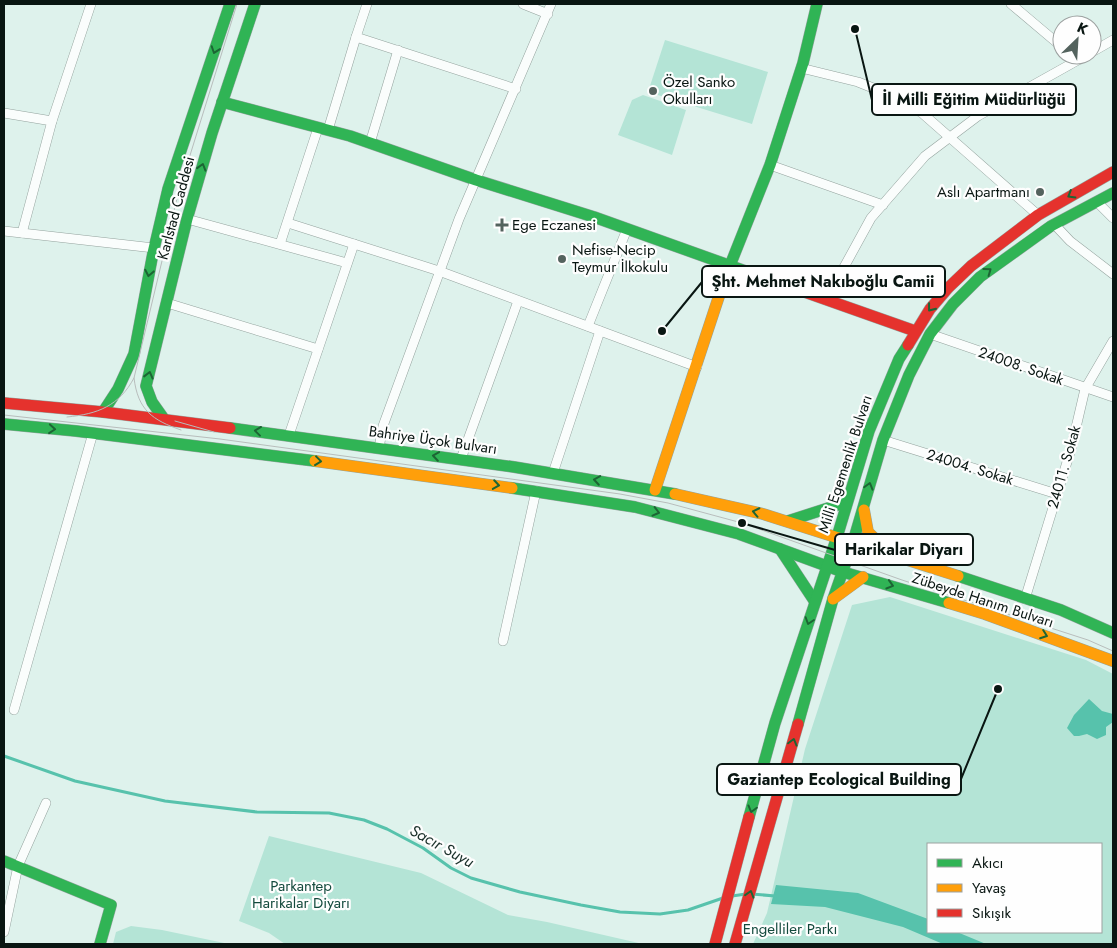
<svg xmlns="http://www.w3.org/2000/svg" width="1117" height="948" font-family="Jost,sans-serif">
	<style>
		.green { fill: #b4e4d6; fill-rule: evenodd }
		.water { fill: #57c2ac }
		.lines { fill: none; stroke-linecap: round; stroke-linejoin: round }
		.stream { stroke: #57c2ac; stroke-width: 3 }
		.street-casing { stroke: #94a39e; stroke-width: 10 }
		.fast-casing { stroke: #94a39e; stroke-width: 12 }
		.slow-casing { stroke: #94a39e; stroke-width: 12 }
		.jam-casing { stroke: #94a39e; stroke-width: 12 }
		.street { stroke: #fafdfc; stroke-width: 9 }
		.fast { stroke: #30b455; stroke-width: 11 }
		.slow { stroke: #ff9f0a; stroke-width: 11 }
		.jam { stroke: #e5322d; stroke-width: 11 }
		.tram { stroke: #b8bdbc; stroke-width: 1 }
		.oneway { stroke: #1c6534 }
		.poi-dot { fill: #54635e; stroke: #fefefe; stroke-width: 2 }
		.labels { text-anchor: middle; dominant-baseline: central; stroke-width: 4.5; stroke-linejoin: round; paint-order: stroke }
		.poi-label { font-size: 15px; fill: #091612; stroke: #fefefe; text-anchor: start }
		.street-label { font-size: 15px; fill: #091612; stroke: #fefefe }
		.park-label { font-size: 15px; fill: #134a3d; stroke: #fefefe }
		.water-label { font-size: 16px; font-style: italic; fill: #1b312b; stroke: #fefefe }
		.leader { fill: none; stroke: #091612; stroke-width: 2 }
		.callout-dot { fill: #091612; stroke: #fefefe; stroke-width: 2 }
		.callout { fill: #fefefe; stroke: #091612; stroke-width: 2 }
		.callout-label { font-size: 16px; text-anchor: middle; font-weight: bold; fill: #091612 }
	</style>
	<rect width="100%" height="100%" fill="#def2ec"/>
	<g class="green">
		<path d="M665,40L768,72L752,124L648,92Z"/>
		<path d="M643,95L686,110L672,155L618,135L632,100Z"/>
		<path d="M890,597L1086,660L1113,674V944H753L767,913L805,749L852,605ZM928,844H1101V932H928Z"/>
		<path d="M269,836L421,873L508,915L547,922L643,944H285L269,933L239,921Z"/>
		<path d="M131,926L162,930L229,944H113L116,932Z"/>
	</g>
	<g class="water">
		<path d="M1089,699L1102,711L1113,714V722L1106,727V735L1097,739L1087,734L1079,736H1074L1067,728L1074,715Z"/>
		<path d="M776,885L858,893L928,919V932H957L986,944H943L903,927L825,907L771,904Z"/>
	</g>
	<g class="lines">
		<g class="stream">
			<path d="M4,756L75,781L165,801L257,812L329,813L364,820L387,829L423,848L451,868L471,878L520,892L581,905L620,912L660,914L688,910L723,898"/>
			<path d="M752,894L775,896"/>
			<path d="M732,896L746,894"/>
		</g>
		<g class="street-casing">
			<g id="street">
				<path d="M367,4L356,37L516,89"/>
				<path d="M523,4L548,14"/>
				<path d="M1011,4L1062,47"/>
				<path d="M1092,52L1113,40"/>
				<path d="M801,68L858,82L893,96L922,113L1038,215"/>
				<path d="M4,113L52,121"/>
				<path d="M328,130L356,37"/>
				<path d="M370,143L398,50"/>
				<path d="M770,165L883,205"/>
				<path d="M1097,202L1113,218"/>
				<path d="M187,219L347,263"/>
				<path d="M288,223L439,271L697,367"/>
				<path d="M1054,224L1070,241L1113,274"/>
				<path d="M4,231L154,248"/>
				<path d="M22,233L52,121L91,4"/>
				<path d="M280,244L318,128"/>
				<path d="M826,300L871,218L925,156L978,116L1087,55"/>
				<path d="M167,303L318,349"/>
				<path d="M588,326L627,229"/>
				<path d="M930,334L1113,397"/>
				<path d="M289,435L354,244"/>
				<path d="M883,440L1057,494"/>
				<path d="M379,448L383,426L459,219L551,4"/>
				<path d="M461,459L518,301"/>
				<path d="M553,473L600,331"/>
				<path d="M1025,599L1071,449L1085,389L1113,341"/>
				<path d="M503,641L536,491"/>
				<path d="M14,710L93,433"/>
				<path d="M4,932L18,866L46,803"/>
			</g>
		</g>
		<g class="fast-casing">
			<g id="fast">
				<path d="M222,102L350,136L476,180L594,217L745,271"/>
				<path d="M725,278L770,165L803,63L817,4"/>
				<path d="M103,412L118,389L134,354L153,253L168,189L230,4"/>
				<path d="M164,419L152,402L146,386L187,219L212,133L255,4"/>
				<path d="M4,424L76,431L315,461"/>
				<path d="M230,428L514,467L675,494"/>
				<path d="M512,488L635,507L739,534L843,572L949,603"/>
				<path d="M788,521L847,502"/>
				<path d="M780,549L815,602"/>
				<path d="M958,576L1061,610L1113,633"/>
				<path d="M798,724L833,599L853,542L883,440L909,375L930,334L953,304L980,277L1051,226L1113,193"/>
				<path d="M749,817L775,723L837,537L869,431L899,359L908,345"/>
				<path d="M4,861L111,905L100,944"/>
			</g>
		</g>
		<g class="slow-casing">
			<g id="slow">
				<path d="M315,461L512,488"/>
				<path d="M655,490L725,278"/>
				<path d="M675,494L763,514L958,576"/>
				<path d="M864,510L868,532L890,553"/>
				<path d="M833,599L863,577"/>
				<path d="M949,603L985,614L1113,661"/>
			</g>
		</g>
		<g class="jam-casing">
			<g id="jam">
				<path d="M745,271L915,331"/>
				<path d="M908,345L930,309L948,288L971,266L1038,215L1113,172"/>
				<path d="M4,403L103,412L230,428"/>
				<path d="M715,944L749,817"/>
				<path d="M735,944L798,724"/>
			</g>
		</g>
		<use href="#street" class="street"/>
		<use href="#fast" class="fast"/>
		<use href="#slow" class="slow"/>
		<use href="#jam" class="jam"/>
		<g class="tram">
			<path d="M4,415L220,439L620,494L668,503L742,523L902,580L1088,640L1113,651"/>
			<path d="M67,417C98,414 119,406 134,378"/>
			<path d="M175,421L214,432"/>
			<path d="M181,430C152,420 138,410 134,378L178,194L237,4"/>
		</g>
	</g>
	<defs><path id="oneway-chevron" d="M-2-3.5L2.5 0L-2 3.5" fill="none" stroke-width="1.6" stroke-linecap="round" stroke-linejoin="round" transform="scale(1.25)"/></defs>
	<g class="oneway">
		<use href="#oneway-chevron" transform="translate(215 50) rotate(109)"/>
		<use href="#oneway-chevron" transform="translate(202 167) rotate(-73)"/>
		<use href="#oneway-chevron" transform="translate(1071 195) rotate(149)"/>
		<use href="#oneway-chevron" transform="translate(988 271) rotate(-36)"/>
		<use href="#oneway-chevron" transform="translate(149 273) rotate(101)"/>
		<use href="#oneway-chevron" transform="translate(931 308) rotate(128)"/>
		<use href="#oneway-chevron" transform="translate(149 375) rotate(-76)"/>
		<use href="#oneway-chevron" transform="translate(52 429) rotate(5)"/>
		<use href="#oneway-chevron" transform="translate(258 431) rotate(-173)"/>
		<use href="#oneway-chevron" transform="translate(436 456) rotate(-172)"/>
		<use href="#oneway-chevron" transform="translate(318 461) rotate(7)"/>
		<use href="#oneway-chevron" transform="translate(597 480) rotate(-171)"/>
		<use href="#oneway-chevron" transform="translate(496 485) rotate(9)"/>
		<use href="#oneway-chevron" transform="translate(869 486) rotate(-74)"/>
		<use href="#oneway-chevron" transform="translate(656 512) rotate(14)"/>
		<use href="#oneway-chevron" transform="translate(756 512) rotate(-168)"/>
		<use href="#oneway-chevron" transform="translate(890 585) rotate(17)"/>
		<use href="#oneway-chevron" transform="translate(809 621) rotate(108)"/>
		<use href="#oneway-chevron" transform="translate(1044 635) rotate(20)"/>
		<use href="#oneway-chevron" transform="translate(793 742) rotate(-75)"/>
		<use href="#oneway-chevron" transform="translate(752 809) rotate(105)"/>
		<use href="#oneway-chevron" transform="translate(750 894) rotate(-73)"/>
	</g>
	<g class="poi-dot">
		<circle cx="653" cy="91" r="5"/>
		<circle cx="1040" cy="192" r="5"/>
		<path d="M499.5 217.5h5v5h5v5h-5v5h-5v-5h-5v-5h5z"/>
		<circle cx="562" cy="259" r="5"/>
	</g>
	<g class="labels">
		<g class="poi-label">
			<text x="663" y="82">Özel Sanko<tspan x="663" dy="17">Okulları</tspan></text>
			<text x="1030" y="192" text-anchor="end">Aslı Apartmanı</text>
			<text x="512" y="225">Ege Eczanesi</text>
			<text x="572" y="250">Nefise-Necip<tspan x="572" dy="17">Teymur İlkokulu</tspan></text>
		</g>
		<g class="street-label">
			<text transform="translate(176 208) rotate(-75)">Karlstad Caddesi</text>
			<text transform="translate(1021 366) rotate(19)">24008. Sokak</text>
			<text transform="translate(433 440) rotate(8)">Bahriye Üçok Bulvarı</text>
			<text transform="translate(845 464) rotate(-72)">Milli Egemenlik Bulvarı</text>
			<text transform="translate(970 467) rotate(17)">24004. Sokak</text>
			<text transform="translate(1064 467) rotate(-74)">24011. Sokak</text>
			<text transform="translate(983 600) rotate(18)">Zübeyde Hanım Bulvarı</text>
		</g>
		<g class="park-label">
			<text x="301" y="886">Parkantep<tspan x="301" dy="17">Harikalar Diyarı</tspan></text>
			<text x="790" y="929">Engelliler Parkı</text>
		</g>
		<g class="water-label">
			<text transform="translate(442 846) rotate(29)">Sacır Suyu</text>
		</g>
	</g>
	<path class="leader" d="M855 29L872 100M662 331L702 282M742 523L835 550M998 689L961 779"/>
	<g class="callout-dot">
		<circle cx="855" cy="29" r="5"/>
		<circle cx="662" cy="331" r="5"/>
		<circle cx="742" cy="523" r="5"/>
		<circle cx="998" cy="689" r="5"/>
	</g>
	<g class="callout">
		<rect x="872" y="84" width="204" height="31" rx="5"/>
		<rect x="702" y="266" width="243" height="31" rx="5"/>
		<rect x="835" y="534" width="138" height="31" rx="5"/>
		<rect x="717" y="764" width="244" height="31" rx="5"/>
	</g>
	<g class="callout-label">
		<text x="974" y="105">İl Milli Eğitim Müdürlüğü</text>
		<text x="823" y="287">Şht. Mehmet Nakıboğlu Camii</text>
		<text x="904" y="555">Harikalar Diyarı</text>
		<text x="839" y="785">Gaziantep Ecological Building</text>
	</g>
	<rect width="1117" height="948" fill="none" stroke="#091612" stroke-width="10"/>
	<rect x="927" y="843" width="175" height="90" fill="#fefefe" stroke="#9ca1a0"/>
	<rect x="937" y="859" width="25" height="8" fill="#30b455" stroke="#9ca1a0"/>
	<text x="972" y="868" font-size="15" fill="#091612">Akıcı</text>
	<rect x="937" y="884" width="25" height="8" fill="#ff9f0a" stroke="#9ca1a0"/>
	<text x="972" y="893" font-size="15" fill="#091612">Yavaş</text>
	<rect x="937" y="909" width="25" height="8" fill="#e5322d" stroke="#9ca1a0"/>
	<text x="972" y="918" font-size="15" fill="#091612">Sıkışık</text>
	<g transform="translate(1077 40) rotate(25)"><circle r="24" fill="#fefefe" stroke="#9ca1a0"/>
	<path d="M0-4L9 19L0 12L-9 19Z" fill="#54635e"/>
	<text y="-8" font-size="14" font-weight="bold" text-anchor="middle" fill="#091612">K</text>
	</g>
</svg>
